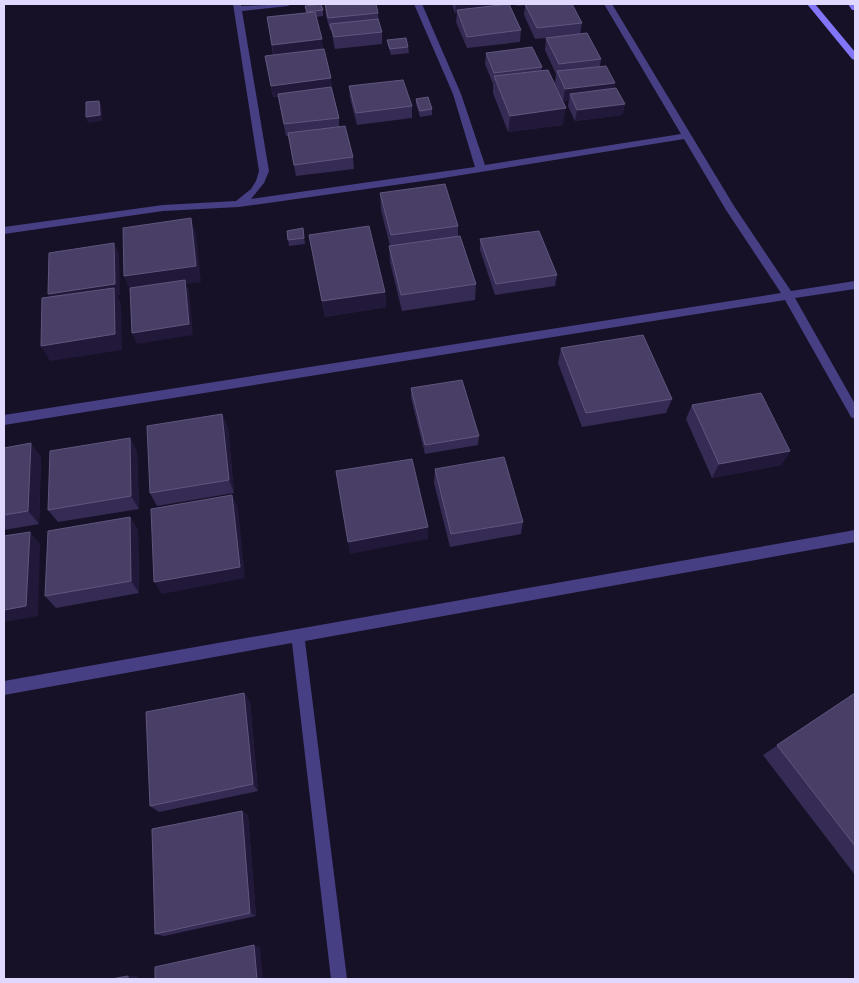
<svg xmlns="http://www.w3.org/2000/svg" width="859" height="983" font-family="'Open Sans',sans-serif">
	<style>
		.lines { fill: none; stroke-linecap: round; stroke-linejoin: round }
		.minor { fill: #473f83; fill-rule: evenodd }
		.secondary { fill: #8275f8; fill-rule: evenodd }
		.wall { fill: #362b54 }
		.shaded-wall { fill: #22193a }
		.building { fill: #483e66; stroke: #60567e }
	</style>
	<rect width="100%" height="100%" fill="#171127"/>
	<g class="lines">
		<g class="minor">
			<path d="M233,4H241V6L292,4L288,6L242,11L269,171L264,183L251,199L475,167L453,94L414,4H422L461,94L485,165L681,134L604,4H612L734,206L791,291L855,281V289L795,298L855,404V419L851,417L785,300L4,425V415L781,293L726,210L684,139L437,179L239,207L163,211L4,234V227L163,205L236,201L251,189L256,181L259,171Z"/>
			<path d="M855,530V542L305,641L347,979H331L292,643L4,695V681Z"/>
		</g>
		<g class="secondary">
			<path d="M807,4H815L855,52V60L852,59Z"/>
			<path d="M848,4H855V10H852Z"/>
		</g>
	</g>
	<g class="wall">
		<path d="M325,4L378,13L379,23L382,32V44L335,49L331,30H330L326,16Z"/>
		<path d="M452,4H508L521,30L520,42L467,48L456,22L457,13L455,14Z"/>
		<path d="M516,4H572L582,23L580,34L601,59L600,66L615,83L614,88L625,104L622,115L575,121L568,106L569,100L563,101L555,83L556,74L545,50L546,38L535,39L524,15L525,5L517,6Z"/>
		<path d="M305,6L323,10V16L316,17L339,118V126L353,157L354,169L296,176L288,136H286L278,97H273L265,56L273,55L267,17L306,13Z"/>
		<path d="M387,40L408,47L409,53L391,55L388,46Z"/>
		<path d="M486,53L542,67L541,71L563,125L508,132L493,93V84L485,64Z"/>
		<path d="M349,86L412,106V118L357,125L350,98Z"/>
		<path d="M416,99L432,109V115L420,117L416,104Z"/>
		<path d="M380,193L458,226V237L476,284L475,300L402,311L390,262L389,246H390L381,210Z"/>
		<path d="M303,228L305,244L289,246L287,231Z"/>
		<path d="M309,235L385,292L386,307L325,317Z"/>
		<path d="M480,239L557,275L555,286L495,295L480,250Z"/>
		<path d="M561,348L672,399L666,413L582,427L558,363Z"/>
		<path d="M411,388L479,436L478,445L425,454L411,398Z"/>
		<path d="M692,405L790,451L781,465L712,478L686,419Z"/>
		<path d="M222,414L228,428L234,493L157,506L150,493Z"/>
		<path d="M130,438L137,452L139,509L58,522L48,510Z"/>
		<path d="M4,448L41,457L39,524L4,530Z"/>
		<path d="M435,469L523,522L521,534L450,547L434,483Z"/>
		<path d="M130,517L138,530L139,593L56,608L45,596Z"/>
		<path d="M244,693L250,702L258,791L159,812L150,806Z"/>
		<path d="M855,693V875L763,755Z"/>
		<path d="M242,811L248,816L256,916L164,936L155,934Z"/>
	</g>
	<g class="shaded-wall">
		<path d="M456,4H508L507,8L457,10V13L455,14Z"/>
		<path d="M322,39L323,51L274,57L272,45Z"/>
		<path d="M331,78L332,90L273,97L271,86Z"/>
		<path d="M615,83L613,95L570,94L569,100L563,101L565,89Z"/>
		<path d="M99,101L102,107V121L88,123L86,117Z"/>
		<path d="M625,104L622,115L575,121L577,110Z"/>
		<path d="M566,108L563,125L508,132L510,116Z"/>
		<path d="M191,218L196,234L201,282L186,284L189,291L193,335L137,344L132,333L131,292L124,276Z"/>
		<path d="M114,243L119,254L120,295H117L121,304L122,350L50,361L41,346L54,304L48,294Z"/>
		<path d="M385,292L386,307L325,317L322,301Z"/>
		<path d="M222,414L228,428L234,493L229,480Z"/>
		<path d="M130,438L137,452L139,509L131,496Z"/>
		<path d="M31,443L41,457L39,524L28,511Z"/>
		<path d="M790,451L781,465L712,478L719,464Z"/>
		<path d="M232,495L238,508L245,578L162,594L154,582Z"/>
		<path d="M130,517L138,530L139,593L131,581Z"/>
		<path d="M428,527V539L350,554L348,542Z"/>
		<path d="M30,532L40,544L38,616L4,622V610Z"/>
		<path d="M244,693L250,702L258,791L253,784Z"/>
		<path d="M242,811L248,816L256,916L250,913Z"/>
		<path d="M254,945L260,947L263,979H257Z"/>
		<rect x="128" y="976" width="10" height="3"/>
	</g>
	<g class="building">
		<path d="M321,4L323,10L307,12L305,6Z"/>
		<path d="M325,4H376L378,13L328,18Z"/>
		<path d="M509,4L521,30L467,37L457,10Z"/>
		<path d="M525,4H572L582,23L537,28Z"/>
		<path d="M315,12L322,39L272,45L267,17Z"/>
		<path d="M378,19L382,32L334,37L330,24Z"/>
		<path d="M587,33L601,59L559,64L546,38Z"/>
		<path d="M406,38L408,47L390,49L387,40Z"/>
		<path d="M532,47L542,67L494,73L486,53Z"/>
		<path d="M324,49L331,78L271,86L265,56Z"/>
		<path d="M606,66L615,83L565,89L557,71Z"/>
		<path d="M548,70L566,108L510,116L494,76Z"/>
		<path d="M403,80L412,106L356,113L349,86Z"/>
		<path d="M331,87L339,118L284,124L278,94Z"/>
		<path d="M616,88L625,104L577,110L570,94Z"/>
		<path d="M428,97L432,109L420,111L416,99Z"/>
		<path d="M99,101L100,115L86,117V102Z"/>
		<path d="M345,126L353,157L294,165L288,133Z"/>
		<path d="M445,184L458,226L391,235L380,193Z"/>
		<path d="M191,218L196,266L124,276L123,228Z"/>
		<path d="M369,226L385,292L322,301L309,235Z"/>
		<path d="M303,228L304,238L288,240L287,231Z"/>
		<path d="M539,231L557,275L496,284L480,239Z"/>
		<path d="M460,236L476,284L401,295L389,246Z"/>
		<path d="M114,243L115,284L48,294L49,253Z"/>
		<path d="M185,280L189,324L132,333L130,288Z"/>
		<path d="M114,288L115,334L41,346L42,298Z"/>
		<path d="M643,335L672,399L586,413L561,348Z"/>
		<path d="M462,380L479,436L425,445L411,388Z"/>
		<path d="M761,393L790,451L719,464L692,405Z"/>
		<path d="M222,414L229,480L150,493L147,426Z"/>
		<path d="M130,438L131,496L48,510L50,451Z"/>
		<path d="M31,443L28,511L4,515V448Z"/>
		<path d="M504,457L523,522L451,534L435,469Z"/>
		<path d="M412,459L428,527L348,542L336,471Z"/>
		<path d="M232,495L240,567L154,582L151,509Z"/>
		<path d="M130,517L131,581L45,596L48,531Z"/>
		<path d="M30,532L26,606L4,610V536Z"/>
		<path d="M244,693L253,784L150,806L146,712Z"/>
		<path d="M855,693V846L777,745Z"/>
		<path d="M242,811L250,913L155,934L152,829Z"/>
		<path d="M254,945L257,979H155V967Z"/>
		<path d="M128,976V979H111Z"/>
	</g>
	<rect width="859" height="983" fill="none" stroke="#e0d9fd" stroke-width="10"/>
</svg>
